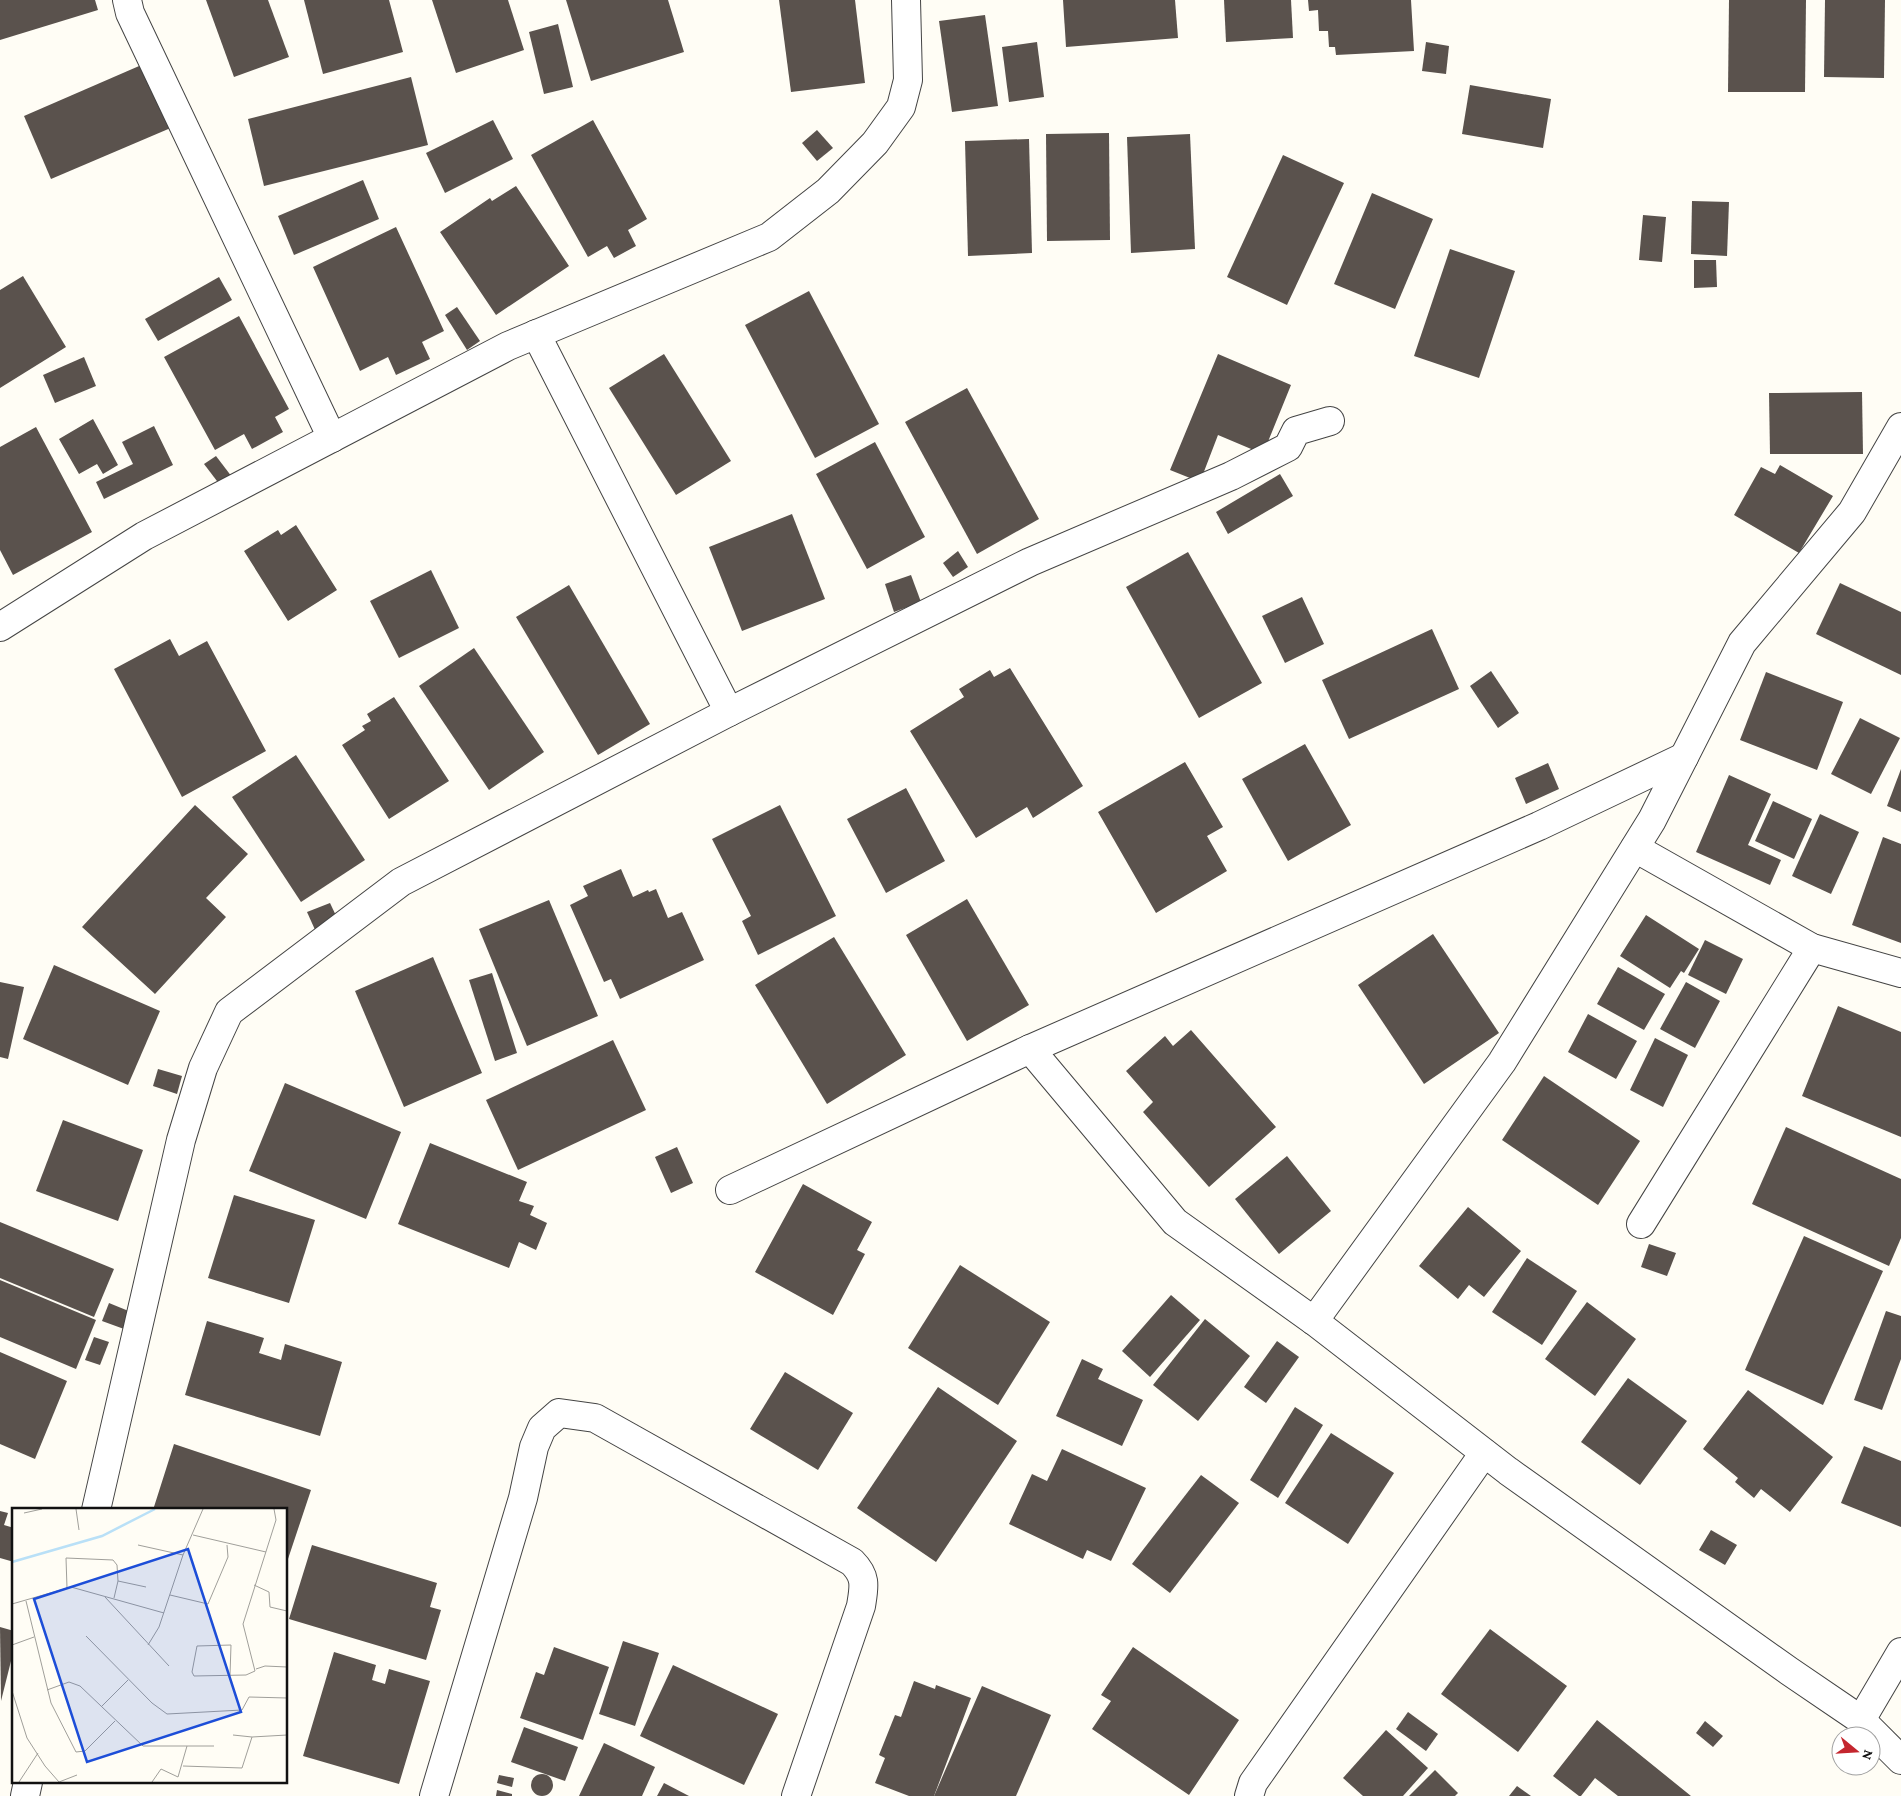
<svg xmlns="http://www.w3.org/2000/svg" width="1901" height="1796" font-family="'Crimson Pro',serif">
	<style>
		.building { fill: #5a524d }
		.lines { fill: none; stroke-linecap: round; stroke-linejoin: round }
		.minor-casing { stroke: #444; stroke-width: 30 }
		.minor { stroke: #fff; stroke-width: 28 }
		.inset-river { fill: none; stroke: #b9e0f7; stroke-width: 2.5 }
		.inset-road { fill: none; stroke: #a09f9a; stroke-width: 1 }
		.view { fill: #1d4ed8; fill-opacity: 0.15; stroke: #1d4ed8; stroke-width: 2.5 }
		.inset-edge { fill: none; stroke: #111; stroke-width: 2.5 }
	</style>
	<rect width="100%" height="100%" fill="#fffdf5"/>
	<g class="building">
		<path d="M0,0H95L98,10L0,40Z"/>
		<path d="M206,0H268L289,57L234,77Z"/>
		<path d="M304,0H389L403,52L323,74Z"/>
		<path d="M432,0H508L524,50L456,73Z"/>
		<path d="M566,0H668L684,52L591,81Z"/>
		<path d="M779,0H855L865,83L791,92Z"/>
		<path d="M1063,0H1175L1178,38L1066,47Z"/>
		<path d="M1224,0H1291L1293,38L1226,42Z"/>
		<path d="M1308,0H1411L1414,51L1336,55L1335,47H1329L1328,31H1319L1318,10L1309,11Z"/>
		<path d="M1729,0H1806L1805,92H1728Z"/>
		<path d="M1825,0H1885L1884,78L1824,77Z"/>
		<path d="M985,15L998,106L952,112L939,21Z"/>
		<path d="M558,24L573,87L544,94L529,32Z"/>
		<path d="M1037,42L1044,97L1009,102L1002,47Z"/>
		<path d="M1426,42L1449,46L1446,74L1422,71Z"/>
		<path d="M146,63L173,127L51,179L24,116Z"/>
		<path d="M411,77L428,145L264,186L248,119Z"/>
		<path d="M1470,85L1551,99L1543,148L1462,134Z"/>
		<path d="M493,120L513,159L445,193L426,153Z"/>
		<path d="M593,120L647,219L628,230L636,246L614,258L607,246L588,257L531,155Z"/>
		<path d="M817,130L833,148L817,161L802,143Z"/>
		<path d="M1109,133L1110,240L1047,241L1046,134Z"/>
		<path d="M1190,134L1195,249L1131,253L1127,137Z"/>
		<path d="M1029,139L1032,253L968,256L965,141Z"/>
		<path d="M1283,155L1344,183L1287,305L1227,277Z"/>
		<path d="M363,180L379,219L294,255L278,216Z"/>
		<path d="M516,186L569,266L496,315L440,232L490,198L492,201Z"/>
		<path d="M1372,193L1433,219L1395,309L1334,284Z"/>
		<path d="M1692,201L1729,202L1727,256L1691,254Z"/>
		<path d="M1643,215L1666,217L1662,262L1639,260Z"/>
		<path d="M396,227L444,331L422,342L430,359L396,375L388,357L360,371L313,267Z"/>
		<path d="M1450,249L1515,271L1479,378L1414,356Z"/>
		<path d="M1694,260H1716L1717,287L1694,288Z"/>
		<path d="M23,276L66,347L0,388V290Z"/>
		<path d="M219,277L232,300L158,341L145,319Z"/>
		<path d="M809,291L879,424L815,458L745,325Z"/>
		<path d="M457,307L480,341L467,350L445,315Z"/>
		<path d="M239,316L289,409L275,417L283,432L252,449L244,434L215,450L164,357Z"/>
		<path d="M664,354L731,461L676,495L609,388Z"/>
		<path d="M1218,354L1291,385L1263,454L1218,435L1200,482L1170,470Z"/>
		<path d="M84,357L96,386L55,403L43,375Z"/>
		<path d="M967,388L1039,519L977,554L905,422Z"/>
		<path d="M1862,392L1863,454H1770L1769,393Z"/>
		<path d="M93,419L118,465L103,474L97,464L79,474L59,439Z"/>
		<path d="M154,426L173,465L104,499L96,482L133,464L122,442Z"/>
		<path d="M36,427L92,532L13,575L0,550V447Z"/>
		<path d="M875,442L925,537L867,569L816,474Z"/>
		<path d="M216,456L232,477L220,485L204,464Z"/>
		<path d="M1780,465L1833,496L1799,553L1734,515L1761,467L1775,474Z"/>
		<path d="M1280,474L1293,496L1228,534L1216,512Z"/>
		<path d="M792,514L825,599L742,631L709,547Z"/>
		<path d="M296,525L337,590L288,621L244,551L278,530L281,535Z"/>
		<path d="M958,551L968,567L953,577L943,563Z"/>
		<path d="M1188,552L1262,683L1199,718L1126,587Z"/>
		<path d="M431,570L459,628L399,658L370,601Z"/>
		<path d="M911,575L921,602L894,612L885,584Z"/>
		<path d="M1840,583L1901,612V675L1816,634Z"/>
		<path d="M569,585L650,724L598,755L516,617Z"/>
		<path d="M1302,597L1324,644L1285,663L1262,616Z"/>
		<path d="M1432,629L1459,689L1349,739L1322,680Z"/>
		<path d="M170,639L179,656L207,641L266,751L182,797L114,669Z"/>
		<path d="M474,648L544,752L489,790L419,686Z"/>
		<path d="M1010,668L1083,786L1033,818L1027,807L976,838L910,731L964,697L959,689L990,670L994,677Z"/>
		<path d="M1491,671L1519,713L1498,728L1470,686Z"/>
		<path d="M1766,672L1843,702L1817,770L1740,740Z"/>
		<path d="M394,697L449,781L389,819L342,745L365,730L362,726L371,721L367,714Z"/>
		<path d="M1860,718L1900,738L1871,794L1831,774Z"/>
		<path d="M1305,744L1351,825L1288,861L1242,779Z"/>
		<path d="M296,755L365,860L301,902L232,797Z"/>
		<path d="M1185,762L1223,827L1207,836L1227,871L1156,913L1098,812Z"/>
		<path d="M1548,763L1559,789L1526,804L1515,778Z"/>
		<path d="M1901,769V812L1887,806Z"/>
		<path d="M1729,775L1771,794L1748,845L1781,860L1770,885L1696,852Z"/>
		<path d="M906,788L945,861L886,893L847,819Z"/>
		<path d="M1773,801L1812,819L1794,859L1755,841Z"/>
		<path d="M195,805L248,854L206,898L226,917L155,994L82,927Z"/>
		<path d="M780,805L836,916L758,955L742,921L751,916L712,839Z"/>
		<path d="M1820,814L1859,832L1831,894L1792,876Z"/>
		<path d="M1883,837L1901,844V943L1852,925Z"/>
		<path d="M621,869L633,897L648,890L649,892L656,889L668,918L682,912L704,960L620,999L611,979L604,982L570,905L588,896L583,886Z"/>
		<path d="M967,899L1029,1005L967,1041L906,935Z"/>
		<path d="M549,900L598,1016L527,1046L479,929Z"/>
		<path d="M330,903L339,922L316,932L307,912Z"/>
		<path d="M1646,915L1699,949L1684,973L1681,971L1670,988L1620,956Z"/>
		<path d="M1433,934L1499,1033L1424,1084L1358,985Z"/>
		<path d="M834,937L906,1055L827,1104L755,985Z"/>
		<path d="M1705,940L1743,959L1726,994L1688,975Z"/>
		<path d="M433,957L482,1073L404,1107L355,991Z"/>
		<path d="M54,965L160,1011L128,1085L23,1039Z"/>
		<path d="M1618,967L1665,994L1644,1030L1597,1004Z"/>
		<path d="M492,973L517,1053L495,1061L469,980Z"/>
		<path d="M0,982L24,987L8,1059L0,1057Z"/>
		<path d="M1686,982L1720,1001L1695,1048L1660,1029Z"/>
		<path d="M1838,1006L1901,1032V1137L1802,1096Z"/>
		<path d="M1588,1014L1637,1041L1616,1079L1568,1052Z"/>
		<path d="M1191,1030L1276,1127L1209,1187L1143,1112L1153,1102L1126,1071L1165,1036L1173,1046Z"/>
		<path d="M1655,1038L1688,1055L1663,1107L1630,1090Z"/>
		<path d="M613,1040L646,1110L518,1170L486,1100Z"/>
		<path d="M158,1069L182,1076L177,1094L153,1086Z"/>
		<path d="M1544,1076L1640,1141L1598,1205L1502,1140Z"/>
		<path d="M285,1083L401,1132L366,1219L249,1171Z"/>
		<path d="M63,1120L143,1150L118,1221L36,1191Z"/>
		<path d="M1786,1127L1901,1179V1238L1889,1266L1752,1204Z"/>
		<path d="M430,1143L527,1182L519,1201L534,1206L530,1215L547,1223L536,1250L519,1242L509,1268L398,1224Z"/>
		<path d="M677,1147L693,1183L671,1193L655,1157Z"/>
		<path d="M1287,1156L1331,1211L1279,1254L1235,1199Z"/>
		<path d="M803,1184L872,1222L857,1250L865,1254L833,1315L755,1272Z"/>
		<path d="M234,1195L315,1220L289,1303L208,1278Z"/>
		<path d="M1468,1207L1521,1251L1484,1297L1469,1285L1458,1299L1419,1266Z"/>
		<path d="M0,1222L114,1269L94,1317L0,1278Z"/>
		<path d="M1804,1236L1883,1271L1823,1405L1745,1370Z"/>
		<path d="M1649,1244L1676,1253L1667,1276L1641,1267Z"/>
		<path d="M1527,1258L1577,1291L1542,1345L1492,1312Z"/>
		<path d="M960,1265L1050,1322L998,1405L908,1348Z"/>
		<path d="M0,1280L96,1320L76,1369L0,1337Z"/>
		<path d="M1171,1295L1200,1320L1150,1377L1122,1351Z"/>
		<path d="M1587,1302L1636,1339L1595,1396L1545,1359Z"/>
		<path d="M109,1303L131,1312L124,1329L102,1321Z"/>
		<path d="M1886,1311L1901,1316V1359L1882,1410L1854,1400Z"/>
		<path d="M1205,1319L1250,1356L1198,1421L1153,1385Z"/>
		<path d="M207,1321L264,1338L259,1353L281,1360L285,1344L342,1362L320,1436L185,1395Z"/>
		<path d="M94,1337L109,1342L100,1365L85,1360Z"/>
		<path d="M1277,1341L1299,1357L1266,1403L1244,1387Z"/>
		<path d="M0,1352L67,1381L35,1459L0,1444Z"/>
		<path d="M1082,1359L1103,1369L1098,1379L1143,1400L1122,1446L1056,1416Z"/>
		<path d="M785,1372L853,1413L818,1470L750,1429Z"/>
		<path d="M1628,1378L1687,1421L1640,1485L1581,1442Z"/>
		<path d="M938,1387L1017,1441L936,1562L857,1508Z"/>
		<path d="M1748,1390L1833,1457L1790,1512L1761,1489L1754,1498L1735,1482L1738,1478L1703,1449Z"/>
		<path d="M1295,1407L1323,1425L1278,1498L1250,1480Z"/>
		<path d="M1331,1433L1394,1473L1348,1544L1285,1503Z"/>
		<path d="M174,1444L311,1490L287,1562L286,1510H153Z"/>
		<path d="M1864,1446L1901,1461V1527L1841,1503Z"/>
		<path d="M1062,1449L1146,1488L1111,1561L1087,1550L1083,1559L1009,1524L1032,1474L1047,1481Z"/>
		<path d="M1201,1475L1239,1503L1170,1593L1132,1564Z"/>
		<path d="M0,1511L8,1513L4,1525L14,1528V1562L0,1558Z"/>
		<path d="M1711,1530L1737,1545L1725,1565L1699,1550Z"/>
		<path d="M312,1545L437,1583L430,1607L441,1610L426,1660L289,1619Z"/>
		<path d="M0,1627L14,1631V1649L1,1701Z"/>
		<path d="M1490,1629L1567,1686L1518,1752L1441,1694Z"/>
		<path d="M623,1641L659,1653L635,1726L599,1714Z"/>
		<path d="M554,1647L609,1667L583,1740L520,1718L536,1672L544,1675Z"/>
		<path d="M1133,1647L1239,1720L1189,1795L1092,1729L1111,1701L1101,1695Z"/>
		<path d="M334,1652L376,1665L372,1680L385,1684L389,1669L430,1681L399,1784L303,1756Z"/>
		<path d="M673,1665L778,1714L744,1785L640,1736Z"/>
		<path d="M914,1681L935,1689L936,1685L971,1698L934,1796H909L875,1783L885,1758L879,1755L895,1715L901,1717Z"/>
		<path d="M982,1686L1051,1715L1016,1796H934Z"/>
		<path d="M1408,1712L1438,1734L1426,1751L1396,1729Z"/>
		<path d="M1597,1720L1691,1796H1618L1595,1778L1581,1796H1579L1553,1776Z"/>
		<path d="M1705,1721L1723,1736L1713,1747L1696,1733Z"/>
		<path d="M524,1727L578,1747L565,1781L511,1762Z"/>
		<path d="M1386,1730L1428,1768L1403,1796H1363L1343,1778Z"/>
		<path d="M604,1743L655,1767L642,1796H579Z"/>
		<path d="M1435,1770L1458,1793L1455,1796H1409Z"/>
		<circle cx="542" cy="1785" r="11"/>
		<path d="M499,1775L514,1778L512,1787L497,1783Z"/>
		<path d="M664,1783L689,1796H657Z"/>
		<path d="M1517,1786L1531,1796H1509Z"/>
		<path d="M497,1790L512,1794V1796H496Z"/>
	</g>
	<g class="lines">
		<g class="minor-casing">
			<g id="minor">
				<path d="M127,0L130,13L332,438"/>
				<path d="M536,334L729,712"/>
				<path d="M0,627L144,536L508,346L769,237L828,191L875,143L901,107L908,80L906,0"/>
				<path d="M1635,848L1812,948L1901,973"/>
				<path d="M1030,1049L1175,1222L1314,1321L1508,1471L1789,1671L1861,1720L1901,1760"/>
				<path d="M730,1190L1030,1049L1539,826L1684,757"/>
				<path d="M1641,1224L1812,948"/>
				<path d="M1314,1321L1502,1062L1652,820L1742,643L1852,512L1901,427"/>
				<path d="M96,1510L181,1140L203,1068L229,1012L401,882L729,712L1030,562L1231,476L1288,447L1296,431L1330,421"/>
				<path d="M1861,1720L1901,1652"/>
				<path d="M25,1796L28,1782"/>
				<path d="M434,1796L523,1498L534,1447L542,1428L559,1413L595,1418L852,1562C867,1577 864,1587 861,1606L796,1796"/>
				<path d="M1249,1796L1253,1783L1484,1453"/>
			</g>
		</g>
		<use href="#minor" class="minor"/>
	</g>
	<g transform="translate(12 1508)">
		<rect width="275" height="275" fill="#fffdf5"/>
		<path class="inset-river" d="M0,54L90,28L143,1"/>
		<path class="inset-road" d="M64,1L67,22M12,5L30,1M181,27L254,44M126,37L171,47M106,73L134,79M242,77L257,84L258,99L275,103M55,80L54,50L101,52L105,57L106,73L102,90M158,87L196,96L216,49L215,37M93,89L157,158M14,93L39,195L64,244L73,243L103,213M0,96L59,79L152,105M74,128L140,195L155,206L230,202L237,189L275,190M0,137L22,129M136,137L147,119L171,47L191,1M244,161L253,158L275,159M218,167L219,137L185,138L180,164L182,168L234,167L243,163L231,116L264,12L262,1M35,182L57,174L68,178L131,238H202M0,183L15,230L33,258L47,274L65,267M89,199L116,172M221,227L240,229L275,227M171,258L230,260L240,229M7,274L26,245M140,274L149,261L166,269L175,238"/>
		<path class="view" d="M176,41L229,204L75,254L22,91Z"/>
		<rect width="275" height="275" class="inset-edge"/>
	</g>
	<g transform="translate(1856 1751) rotate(108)"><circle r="24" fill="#ffffff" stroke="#a0a0a0"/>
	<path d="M0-4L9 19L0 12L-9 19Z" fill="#c4262e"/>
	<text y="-8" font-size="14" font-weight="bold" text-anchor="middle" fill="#111111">N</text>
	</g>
</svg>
